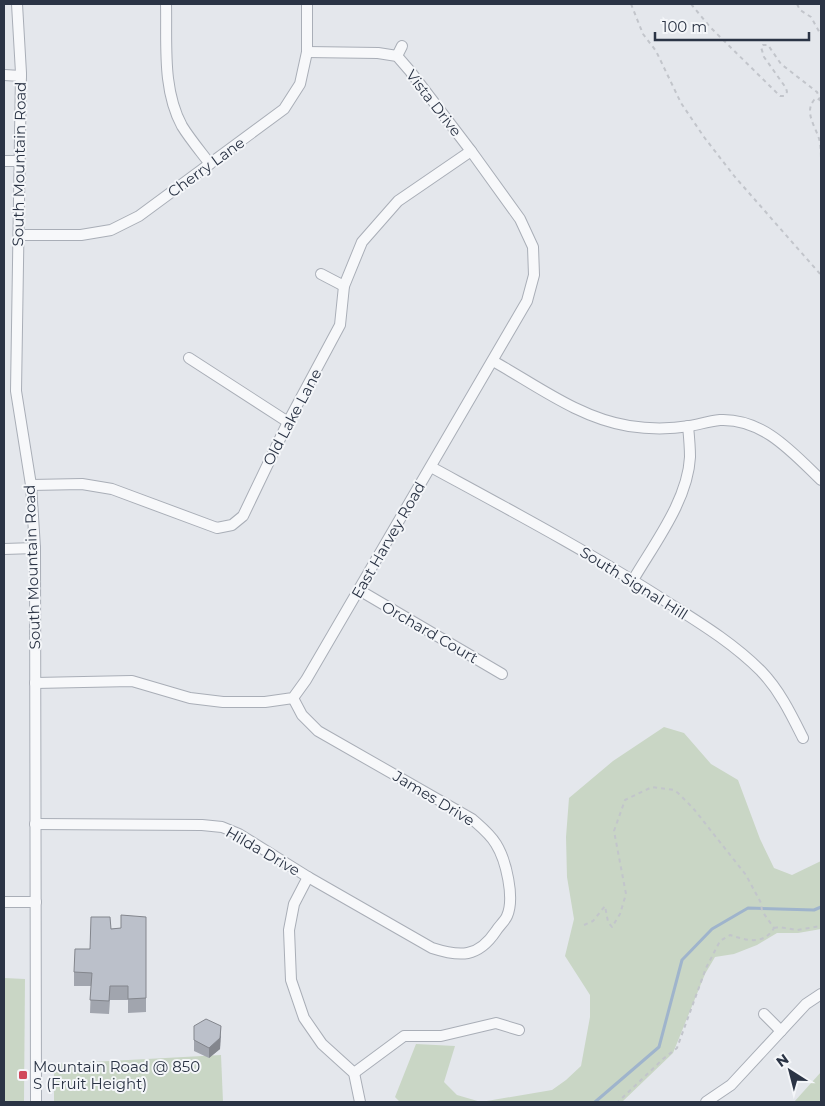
<svg xmlns="http://www.w3.org/2000/svg" width="825" height="1106" font-family="Montserrat,sans-serif">
	<style>
		.green { fill: #c9d6c5 }
		.lines { fill: none; stroke-linecap: round; stroke-linejoin: round }
		.stream { stroke: #9fb4cc; stroke-width: 3 }
		.minor-casing { stroke: #a9aeb7; stroke-width: 12 }
		.path { stroke: #c2c5cb; stroke-width: 2; stroke-dasharray: 4 4; stroke-linecap: butt }
		.minor { stroke: #f7f8fa; stroke-width: 10 }
		.wall { fill: #a1a5ae }
		.shaded-wall { fill: #83868d }
		.building { fill: #bbc0ca; stroke: #83868d }
		.poi-dot { fill: #d1495b; stroke: #f4f6f9; stroke-width: 2 }
		.labels { text-anchor: middle; dominant-baseline: central; stroke-width: 4; stroke-linejoin: round; paint-order: stroke }
		.street-label { font-size: 15px; fill: #2b3445; stroke: #f4f6f9 }
		.poi-label { font-size: 15px; fill: #2b3445; stroke: #f4f6f9; text-anchor: start }
	</style>
	<rect width="100%" height="100%" fill="#e4e7ec"/>
	<g class="green">
		<path d="M664,727L684,733L711,764L738,780L760,839L774,868L792,875L821,861V929L798,933H777L757,945L734,954L715,957L705,974L673,1053L622,1102H400L395,1097L416,1044L455,1046L444,1082L457,1095L481,1102L552,1090L566,1080L581,1066L590,1017V995L565,956L574,919L567,877L566,837L569,798L613,761Z"/>
		<path d="M4,978L25,979L24,1102H4Z"/>
		<path d="M221,1055L223,1102H54V1064Z"/>
		<path d="M821,1072V1102H794Z"/>
	</g>
	<g class="lines">
		<path class="stream" d="M595,1102L659,1047L682,960L712,929L748,908L814,910L821,907"/>
		<g class="minor-casing">
			<g id="minor">
				<path d="M17,4L21,73L16,391L31,485L35,548L36,1102"/>
				<path d="M166,4C167,44 162,89 182,126C190,139 201,152 210,164"/>
				<path d="M397,56L402,46"/>
				<path d="M4,75L21,76"/>
				<path d="M4,161H19"/>
				<path d="M19,235H81L111,230L139,216L284,109L300,84L307,52V4"/>
				<path d="M321,274L344,286"/>
				<path d="M189,358L288,422"/>
				<path d="M493,361C536,385 579,418 629,426C648,429 671,429 690,426C700,424 710,421 720,420C763,418 793,453 821,480"/>
				<path d="M431,467C510,510 591,553 667,602C700,623 733,643 761,671C780,691 791,714 803,738"/>
				<path d="M31,485L82,484L112,489L217,528L232,525L243,516L288,422L340,325L344,286L362,242L398,201L471,151"/>
				<path d="M4,549L35,548"/>
				<path d="M633,580C654,544 688,500 690,457C690,447 689,436 688,426"/>
				<path d="M359,590L502,674"/>
				<path d="M35,683L132,681L190,698L223,702H265L293,698L306,680L527,301L534,275L533,247L520,219L471,151L410,71L397,56L378,53L307,52"/>
				<path d="M35,824L202,825L222,827L239,834L308,877L432,948C460,957 478,958 496,931C499,926 505,921 507,916C515,898 506,860 496,844C490,834 481,827 472,819L318,731L302,715L293,698"/>
				<path d="M308,877L294,904L289,930L291,980L304,1018L322,1044L354,1073L360,1102"/>
				<path d="M4,902H36"/>
				<path d="M764,1014L781,1031"/>
				<path d="M354,1073L404,1036H441L496,1023L519,1030"/>
				<path d="M706,1102L731,1085L806,1004L821,994"/>
			</g>
		</g>
		<g class="path">
			<path d="M631,4L643,34L656,51L681,103L704,137L735,177L821,275"/>
			<path d="M691,4L710,27L780,96H784L787,92L786,88L764,57L761,47L763,45H768L781,64L817,92L820,99"/>
			<path d="M797,4L800,10L811,17L821,35"/>
			<path d="M821,101L817,98L814,100C803,114 818,129 820,143C821,150 821,157 821,164"/>
			<path d="M584,925L593,921L605,906L608,922L612,927L620,914L626,894L614,831L625,800L652,787L674,790L678,793L693,808L746,875L761,903L762,911L774,928C763,946 746,940 730,935L720,941L706,968L677,1048L663,1059L618,1102"/>
			<path d="M774,928L779,927L797,930L821,926"/>
		</g>
		<use href="#minor" class="minor"/>
	</g>
	<g class="wall">
		<path d="M146,917V1012L128,1013V1000H110L109,1014L90,1013L91,986H74V972L90,949L111,929L121,928Z"/>
		<path d="M194,1026L221,1036L220,1049L209,1058L194,1051Z"/>
	</g>
	<path class="shaded-wall" d="M221,1026L220,1049L209,1058V1048Z"/>
	<g class="building">
		<path d="M121,915L146,917V998L128,999V986H110L109,1001L90,1000L92,973L74,972L75,949H90L91,917H110L111,929L121,928Z"/>
		<path d="M206,1019L221,1026L220,1038L209,1048L194,1040V1026Z"/>
	</g>
	<rect class="poi-dot" x="18" y="1070" width="10" height="10" rx="2.5"/>
	<g class="labels">
		<g class="street-label">
			<text transform="translate(434 103) rotate(52)">Vista Drive</text>
			<text transform="translate(19 164) rotate(-89)">South Mountain Road</text>
			<text transform="translate(206 167) rotate(-36)">Cherry Lane</text>
			<text transform="translate(292 417) rotate(-62)">Old Lake Lane</text>
			<text transform="translate(388 540) rotate(-60)">East Harvey Road</text>
			<text transform="translate(32 567) rotate(-92)">South Mountain Road</text>
			<text transform="translate(634 583) rotate(32)">South Signal Hill</text>
			<text transform="translate(430 632) rotate(30)">Orchard Court</text>
			<text transform="translate(434 798) rotate(31)">James Drive</text>
			<text transform="translate(263 851) rotate(30)">Hilda Drive</text>
		</g>
		<g class="poi-label">
			<text x="33" y="1066">Mountain Road @ 850<tspan x="33" dy="17">S (Fruit Height)</tspan></text>
		</g>
	</g>
	<rect width="825" height="1106" fill="none" stroke="#2b3445" stroke-width="10"/>
	<g transform="translate(790 1071) rotate(324)" stroke="#f4f6f9" stroke-width="4" paint-order="stroke">
	<path d="M0-4L9 19L0 12L-9 19Z" fill="#2b3445"/>
	<text y="-8" font-size="14" font-weight="bold" text-anchor="middle" fill="#2b3445">N</text>
	</g>
	<path d="M655 32v8h154v-8" fill="none" stroke="#2b3445" stroke-width="2.5"/>
	<text x="662" y="32" font-size="15" fill="#2b3445" stroke="#f4f6f9" stroke-width="4" paint-order="stroke">100 m</text>
</svg>
